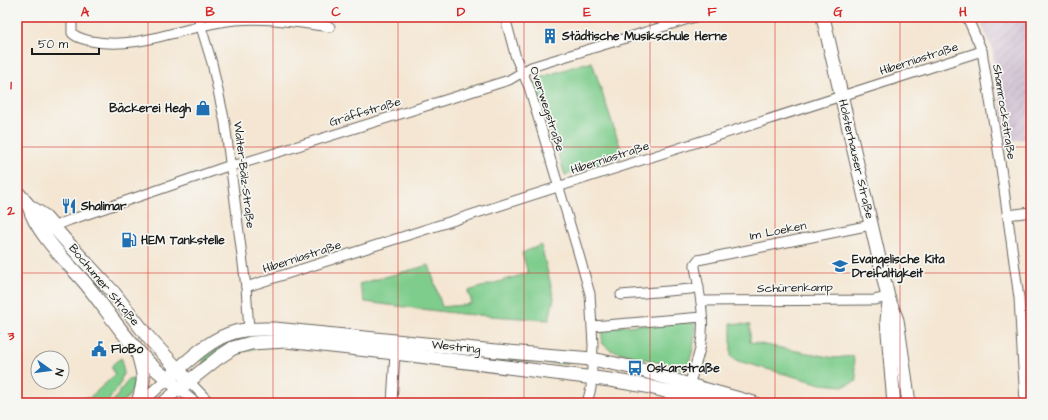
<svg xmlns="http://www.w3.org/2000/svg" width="1048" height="420" font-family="'Architects Daughter',sans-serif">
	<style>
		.industrial { fill: url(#industrial-furrows) }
		.green { fill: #7fcd8d; stroke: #4e7454 }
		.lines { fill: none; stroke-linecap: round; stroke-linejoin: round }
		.minor-casing { stroke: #68635c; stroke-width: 11 }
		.tertiary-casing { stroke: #68635c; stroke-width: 13 }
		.secondary-casing { stroke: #68635c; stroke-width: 15 }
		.minor { stroke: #fff; stroke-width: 9 }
		.tertiary { stroke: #fff; stroke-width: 11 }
		.secondary { stroke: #fff; stroke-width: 13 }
		.grid { fill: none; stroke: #d62828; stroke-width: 1; stroke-opacity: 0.55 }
		.labels { text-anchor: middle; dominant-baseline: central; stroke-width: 3.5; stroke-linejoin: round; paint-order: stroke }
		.poi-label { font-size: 12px; font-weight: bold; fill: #1c1c1c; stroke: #f6f6f2; text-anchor: start }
		.street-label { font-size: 12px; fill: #1c1c1c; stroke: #f6f6f2 }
		.neatline { fill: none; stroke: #d62828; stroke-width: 1.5 }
		.grid-label { font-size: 13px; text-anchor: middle; font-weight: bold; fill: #d62828 }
	</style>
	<defs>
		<pattern id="industrial-furrows" width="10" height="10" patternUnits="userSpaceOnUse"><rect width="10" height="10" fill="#cebed0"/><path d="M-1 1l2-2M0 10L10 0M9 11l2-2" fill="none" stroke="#b0a3b2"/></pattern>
	</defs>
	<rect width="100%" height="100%" fill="#f6f6f2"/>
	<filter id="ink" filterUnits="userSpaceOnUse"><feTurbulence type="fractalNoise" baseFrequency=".025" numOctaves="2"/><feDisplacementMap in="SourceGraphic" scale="8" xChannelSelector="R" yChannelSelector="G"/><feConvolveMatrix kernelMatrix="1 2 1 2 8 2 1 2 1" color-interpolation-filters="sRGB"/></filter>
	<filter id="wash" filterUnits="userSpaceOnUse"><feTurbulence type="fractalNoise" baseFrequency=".012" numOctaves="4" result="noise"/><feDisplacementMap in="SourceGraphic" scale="16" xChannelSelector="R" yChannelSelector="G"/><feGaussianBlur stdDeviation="0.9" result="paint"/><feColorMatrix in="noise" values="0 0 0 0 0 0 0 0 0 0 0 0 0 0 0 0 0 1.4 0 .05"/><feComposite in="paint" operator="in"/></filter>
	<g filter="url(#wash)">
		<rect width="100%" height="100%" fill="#f4e6d2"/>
		<path class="industrial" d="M979,17H1031V138L1007,141L992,48Z"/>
		<g class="green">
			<path d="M592,62L623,155L622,157L565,175L534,81L542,78V77L585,63L586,64Z"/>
			<path d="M541,245L554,298L549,320L462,314L365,302L359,284L429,265L442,307L463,305L472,303L468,291L528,273L522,253Z"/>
			<path d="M695,322C695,334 694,362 683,369L610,350L602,343V327Z"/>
			<path d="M731,323L750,325V342L834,358L853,356L857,381L844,386L821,384L738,361L731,357Z"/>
			<path d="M265,335L569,361L568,364L526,361L512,362L443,352L292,337L205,363L201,359C223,344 239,337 265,335Z"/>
			<path d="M121,358L123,362L122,363L124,373L121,379V382L107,403H79L86,397L88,399L115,375C109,364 112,365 121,358Z"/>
			<path d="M134,379H135C133,394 127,403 112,403L128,380Z"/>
		</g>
	</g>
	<g filter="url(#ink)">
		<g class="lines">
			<g class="minor-casing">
				<g id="minor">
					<path d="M72,17V33C78,39 84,39 91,41C141,51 187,24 236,20C267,17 299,23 330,27"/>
					<path d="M198,17L212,63L225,123L246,287L249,330"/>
					<path d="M505,17L516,58L529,87L579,255L590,294L593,345L591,388L587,403"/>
					<path d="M967,17L982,51L1001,168L1019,298L1025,403"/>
					<path d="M1008,215L1031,212"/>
					<path d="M51,231L60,224L70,220L231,165L240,164L509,80L531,67L695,17"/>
					<path d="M246,287L982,51"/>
					<path d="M621,295L691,289L699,287"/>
					<path d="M701,301L874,300L888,297"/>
					<path d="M593,326L702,317"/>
					<path d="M189,381L210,403"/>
					<path d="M689,385C693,373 697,361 700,349C706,321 700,294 695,267V264L698,260L871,225"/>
					<path d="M179,389L196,403"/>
					<path d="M392,403L395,353"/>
				</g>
			</g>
			<g class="tertiary-casing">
				<g id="tertiary">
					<path d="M141,403L167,379"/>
					<path d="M162,403L179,389"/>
				</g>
			</g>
			<g class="secondary-casing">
				<g id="secondary">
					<path d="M823,17L888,297L897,320L909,403"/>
					<path d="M17,192L29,206L43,215L66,241L114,293L148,337L183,375"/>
					<path d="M29,206C36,233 68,263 86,284C107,310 125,339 149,363C158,372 169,380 179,389L218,358L233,348L251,343L286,341L395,353L610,380L646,386L711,403"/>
					<path d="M889,302L887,321L894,403"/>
					<path d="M167,379C188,361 209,339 235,332C248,328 262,329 275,329L485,350L592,359L635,368L689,385L754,403"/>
					<path d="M138,403C145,379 145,378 138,354"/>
				</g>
			</g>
			<use href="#minor" class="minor"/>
			<use href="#tertiary" class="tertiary"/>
			<use href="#secondary" class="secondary"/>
		</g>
	</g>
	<path class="grid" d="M148,17V403M273,17V403M398,17V403M524,17V403M650,17V403M775,17V403M900,17V403M17,147H1031M17,273H1031"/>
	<defs>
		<g id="building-bare" transform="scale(1.2)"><path d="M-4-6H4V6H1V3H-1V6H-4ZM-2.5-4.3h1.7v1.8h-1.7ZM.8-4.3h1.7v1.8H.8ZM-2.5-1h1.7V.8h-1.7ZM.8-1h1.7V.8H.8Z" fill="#1f6fb2" stroke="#f6f6f2" stroke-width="2.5" paint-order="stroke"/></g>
		<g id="shop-bare" transform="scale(1.2)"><path d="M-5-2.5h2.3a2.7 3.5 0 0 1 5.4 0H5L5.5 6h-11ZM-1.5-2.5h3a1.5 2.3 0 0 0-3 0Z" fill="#1f6fb2" stroke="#f6f6f2" stroke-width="2.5" paint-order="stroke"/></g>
		<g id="restaurant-bare" transform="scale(1.2)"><path d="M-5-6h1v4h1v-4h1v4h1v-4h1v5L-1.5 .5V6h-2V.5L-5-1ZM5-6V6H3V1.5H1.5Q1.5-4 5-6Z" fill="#1f6fb2" stroke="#f6f6f2" stroke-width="2.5" paint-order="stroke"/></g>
		<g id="fuel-bare" transform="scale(1.2)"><path d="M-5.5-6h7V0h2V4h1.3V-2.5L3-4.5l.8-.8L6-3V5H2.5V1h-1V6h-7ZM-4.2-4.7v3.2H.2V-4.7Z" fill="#1f6fb2" stroke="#f6f6f2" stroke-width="2.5" paint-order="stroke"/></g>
		<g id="school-bare" transform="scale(1.2)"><path d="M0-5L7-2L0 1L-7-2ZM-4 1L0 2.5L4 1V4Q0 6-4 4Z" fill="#1f6fb2" stroke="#f6f6f2" stroke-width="2.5" paint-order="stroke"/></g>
		<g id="civic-bare" transform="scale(1.2)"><path d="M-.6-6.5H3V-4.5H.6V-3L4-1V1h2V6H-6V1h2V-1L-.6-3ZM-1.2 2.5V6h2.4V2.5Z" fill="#1f6fb2" stroke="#f6f6f2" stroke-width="2.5" paint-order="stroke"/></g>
		<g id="bus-bare" transform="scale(1.2)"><path d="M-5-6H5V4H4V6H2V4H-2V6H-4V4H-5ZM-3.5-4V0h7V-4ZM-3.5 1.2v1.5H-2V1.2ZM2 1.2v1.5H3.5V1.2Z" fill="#1f6fb2" stroke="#f6f6f2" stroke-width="2.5" paint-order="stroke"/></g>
	</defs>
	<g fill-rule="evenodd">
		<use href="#building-bare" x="550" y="36"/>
		<use href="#shop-bare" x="203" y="108"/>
		<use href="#restaurant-bare" x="69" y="206"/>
		<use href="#fuel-bare" x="129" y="240"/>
		<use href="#school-bare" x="840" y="266"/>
		<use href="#civic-bare" x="99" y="349"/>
		<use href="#bus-bare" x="635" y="368"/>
	</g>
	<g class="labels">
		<g class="poi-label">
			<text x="562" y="36">Städtische Musikschule Herne</text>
			<text x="191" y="108" text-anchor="end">Bäckerei Hegh</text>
			<text x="81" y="206">Shalimar</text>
			<text x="141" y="240">HEM Tankstelle</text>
			<text x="852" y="259">Evangelische Kita<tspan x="852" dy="14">Dreifaltigkeit</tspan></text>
			<text x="111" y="349">FloBo</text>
			<text x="647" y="368">Oskarstraße</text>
		</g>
		<g class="street-label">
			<text transform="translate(919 59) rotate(-18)">Hiberniastraße</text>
			<text transform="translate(547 109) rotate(72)">Overwegstraße</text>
			<text transform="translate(365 112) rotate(-17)">Gräffstraße</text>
			<text transform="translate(1004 112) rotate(81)">Shamrockstraße</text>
			<text transform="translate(610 158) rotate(-18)">Hiberniastraße</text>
			<text transform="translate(856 159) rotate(77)">Holsterhauser Straße</text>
			<text transform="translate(244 175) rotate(83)">Walter-Bälz-Straße</text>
			<text transform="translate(778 231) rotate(-11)">Im Loeken</text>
			<text transform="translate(302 257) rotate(-18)">Hiberniastraße</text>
			<text transform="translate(104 285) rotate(50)">Bochumer Straße</text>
			<text transform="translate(795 288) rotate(-1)">Schürenkamp</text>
			<text transform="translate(456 347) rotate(6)">Westring</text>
		</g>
	</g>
	<rect width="1048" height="420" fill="none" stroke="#f6f6f2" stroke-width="44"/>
	<g transform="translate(50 370) rotate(104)"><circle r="19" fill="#f6f6f2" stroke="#9f9f9c"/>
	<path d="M0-3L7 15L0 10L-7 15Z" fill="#1f6fb2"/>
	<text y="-6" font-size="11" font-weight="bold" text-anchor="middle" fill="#1c1c1c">N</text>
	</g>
	<path d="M32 48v6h67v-6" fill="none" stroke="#1c1c1c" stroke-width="2"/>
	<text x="38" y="48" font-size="12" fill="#1c1c1c" stroke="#f6f6f2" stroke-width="3" paint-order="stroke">50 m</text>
	<rect x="22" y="22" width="1004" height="376" class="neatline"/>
	<g class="grid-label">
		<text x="85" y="16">A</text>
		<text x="210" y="16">B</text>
		<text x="336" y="16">C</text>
		<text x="461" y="16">D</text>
		<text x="587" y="16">E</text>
		<text x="712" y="16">F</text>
		<text x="838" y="16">G</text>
		<text x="963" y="16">H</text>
		<text x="11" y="89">1</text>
		<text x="11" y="215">2</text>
		<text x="11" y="340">3</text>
	</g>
</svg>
